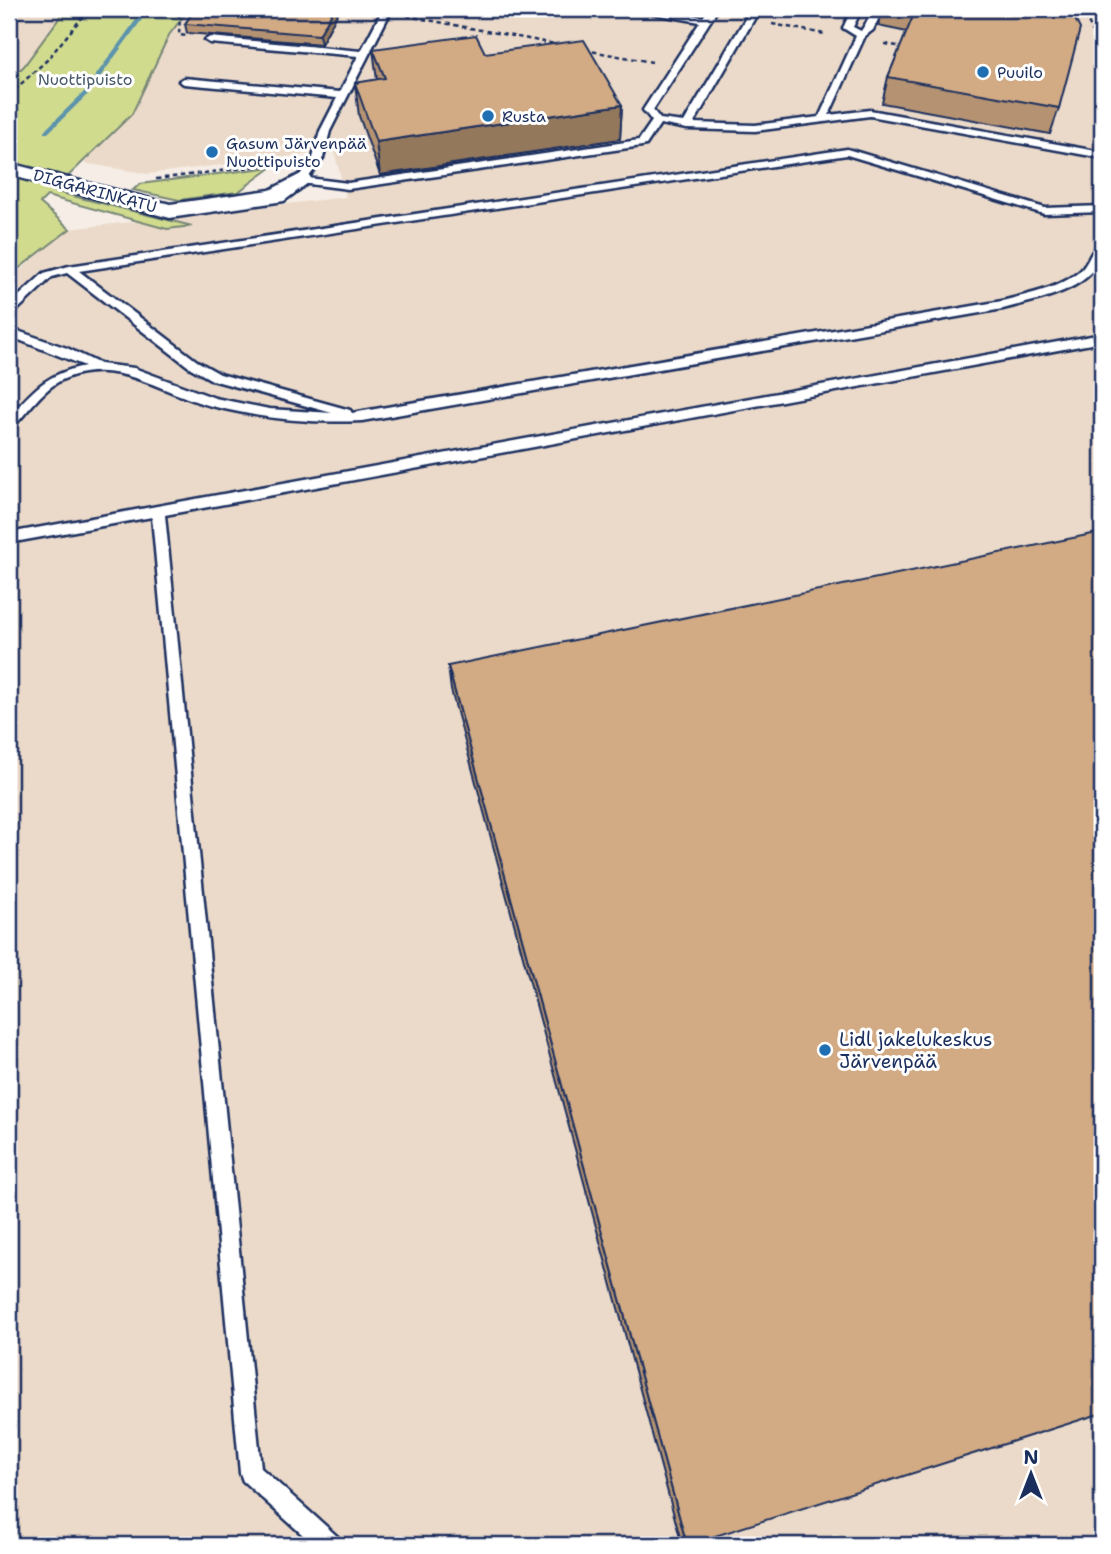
<svg xmlns="http://www.w3.org/2000/svg" width="1111" height="1554" font-family="'Shantell Sans',sans-serif">
	<style>
		.built { fill: #ebdac9 }
		.green { fill: #d0db8e; stroke: #768576; stroke-width: 2 }
		.lines { fill: none; stroke-linecap: round; stroke-linejoin: round }
		.stream { fill: #5b93ad; fill-rule: evenodd }
		.service-casing { stroke: #1b2f5e; stroke-width: 5 }
		.minor-casing { stroke: #1b2f5e; stroke-width: 5 }
		.path { stroke: #1b2f5e; stroke-width: 2.5; stroke-dasharray: 4.5 3.5; stroke-linecap: butt }
		.service { fill: #fff; fill-rule: evenodd }
		.minor { fill: #fff; fill-rule: evenodd }
		.wall { fill: #b59372; stroke: #1b2f5e; stroke-width: 2 }
		.shaded-wall { fill: #93785c; stroke: #1b2f5e; stroke-width: 2 }
		.building { fill: #d2ab84; stroke: #1b2f5e; stroke-width: 2 }
		.poi-dot { fill: #1f6fb2; stroke: #fff; stroke-width: 2.5 }
		.labels { text-anchor: middle; dominant-baseline: central; stroke-width: 6; stroke-linejoin: round; paint-order: stroke }
		.far-poi-label { font-size: 16px; fill: #1b2f5e; stroke: #fff; text-anchor: start }
		.far-park-label { font-size: 16px; fill: #485a6a; stroke: #fff }
		.far-street-label { font-size: 16px; fill: #1b2f5e; stroke: #fff }
		.poi-label { font-size: 19px; fill: #1b2f5e; stroke: #fff; text-anchor: start }
	</style>
	<rect width="100%" height="100%" fill="#f6eee6"/>
	<filter id="ink" filterUnits="userSpaceOnUse"><feTurbulence type="fractalNoise" baseFrequency=".0143" numOctaves="2"/><feDisplacementMap in="SourceGraphic" scale="14" xChannelSelector="R" yChannelSelector="G"/><feConvolveMatrix kernelMatrix="1 2 1 2 8 2 1 2 1" color-interpolation-filters="sRGB"/></filter>
	<g filter="url(#ink)">
		<g class="built">
			<path d="M9,9H66L24,66L9,80Z"/>
			<path d="M189,9H1027L1102,20V1545H9V279L70,229L346,197L334,151L148,174L84,163L132,114L169,35Z"/>
		</g>
		<g class="green">
			<path d="M66,9H189L169,35L132,114L53,191L192,226L167,229L47,196L40,203L70,229L9,276V80L24,66Z"/>
			<path d="M272,167L238,192L179,200L133,190L140,184Z"/>
		</g>
		<g class="lines">
			<path class="stream" d="M138,17L143,18L87,95L48,133H44V131L83,93Z"/>
			<g class="service-casing">
				<g id="service">
					<path d="M383,9H392L330,131L323,158L308,178L348,183L639,140L652,121L643,110L700,22L642,12L638,9H657L703,17L709,9H718L653,110L660,119L684,122L751,9H760L694,123L755,125L819,117L856,36L843,28L852,9H862L853,27L861,31L875,9H883L873,30L865,36L829,115L870,110L1102,152V158L870,116L755,131L687,129L660,124L646,145L642,146L348,189L301,183L296,180L313,158L320,131L337,98L184,84L179,81L184,78L340,92L358,56L210,43L205,40L210,37L361,51Z"/>
					<path d="M847,149L1045,208L1102,206V212L1044,214L847,155L79,271L197,361L220,374L350,410L352,413L1002,301C1028,294 1058,289 1079,272C1089,264 1091,247 1102,243C1104,289 1039,299 1003,309L362,421C319,423 276,420 234,411C218,408 202,404 187,398C147,383 108,360 64,379C43,388 29,411 13,427L9,428V417C34,389 46,374 85,366L9,336V328L67,348L100,364L134,368L215,398L269,409L332,413L212,380L189,367L67,273L52,277L13,314L9,315V305L44,273L69,266Z"/>
					<path d="M1102,334V342L165,515L261,1468L338,1537L341,1545H314L243,1481L240,1473L152,517L9,543V533Z"/>
				</g>
			</g>
			<g class="minor-casing">
				<path id="minor" d="M9,163L170,204L270,190L301,174L309,175L312,180L284,201L170,218L9,175Z"/>
			</g>
			<g class="path">
				<path d="M171,9L180,17L179,35L187,36"/>
				<path d="M1081,9L1099,44L1102,58"/>
				<path d="M407,16L560,45"/>
				<path d="M772,24L825,34"/>
				<path d="M885,44L904,47"/>
				<path d="M585,50L652,62"/>
				<path d="M9,95L47,60L89,9"/>
				<path d="M1099,132L1102,112"/>
				<path d="M156,179L276,164"/>
			</g>
			<use href="#service" class="service"/>
			<use href="#minor" class="minor"/>
		</g>
		<g class="wall">
			<path d="M195,9H340L321,44L187,33L185,24Z"/>
			<path d="M882,9H1070L1059,108L1050,134L882,103L888,77L907,32L878,26Z"/>
			<path d="M373,49L485,53L622,105L620,139L380,175L359,116L355,83L377,80Z"/>
			<path d="M448,666L687,1545H682L451,690Z"/>
		</g>
		<g class="shaded-wall">
			<path d="M334,9H340L321,44L319,35Z"/>
			<path d="M622,105L620,139L380,175L376,142Z"/>
		</g>
		<g class="building">
			<path d="M195,9H334L319,35L185,24Z"/>
			<path d="M916,9H1070L1080,29L1059,108L888,77Z"/>
			<path d="M476,35L485,53L584,40L622,105L376,142L355,83L385,78L373,49Z"/>
			<path d="M1102,532V1413L687,1545L448,666Z"/>
		</g>
	</g>
	<g class="poi-dot">
		<circle cx="983" cy="72" r="7"/>
		<circle cx="488" cy="116" r="7"/>
		<circle cx="212" cy="152" r="7"/>
		<circle cx="825" cy="1050" r="7"/>
	</g>
	<g class="labels">
		<g class="far-poi-label">
			<text x="997" y="72">Puuilo</text>
			<text x="502" y="116">Rusta</text>
			<text x="226" y="143">Gasum Järvenpää<tspan x="226" dy="18">Nuottipuisto</tspan></text>
		</g>
		<g class="far-park-label">
			<text x="85" y="79">Nuottipuisto</text>
		</g>
		<g class="far-street-label">
			<text transform="translate(95 191) rotate(15)">DIGGARINKATU</text>
		</g>
		<g class="poi-label">
			<text x="839" y="1039">Lidl jakelukeskus<tspan x="839" dy="22">Järvenpää</tspan></text>
		</g>
	</g>
	<rect width="1111" height="1554" fill="none" stroke="#fff" stroke-width="35"/>
	<rect x="18" y="18" width="1076" height="1519" fill="none" stroke="#1b2f5e" stroke-width="2.5" filter="url(#ink)"/>
	<g transform="translate(1031 1474)" stroke="#ffffff" stroke-width="5" paint-order="stroke">
	<path d="M0-5L12 26L0 18L-12 26Z" fill="#1b2f5e"/>
	<text y="-10" font-size="19" font-weight="bold" text-anchor="middle" fill="#1b2f5e">N</text>
	</g>
</svg>
